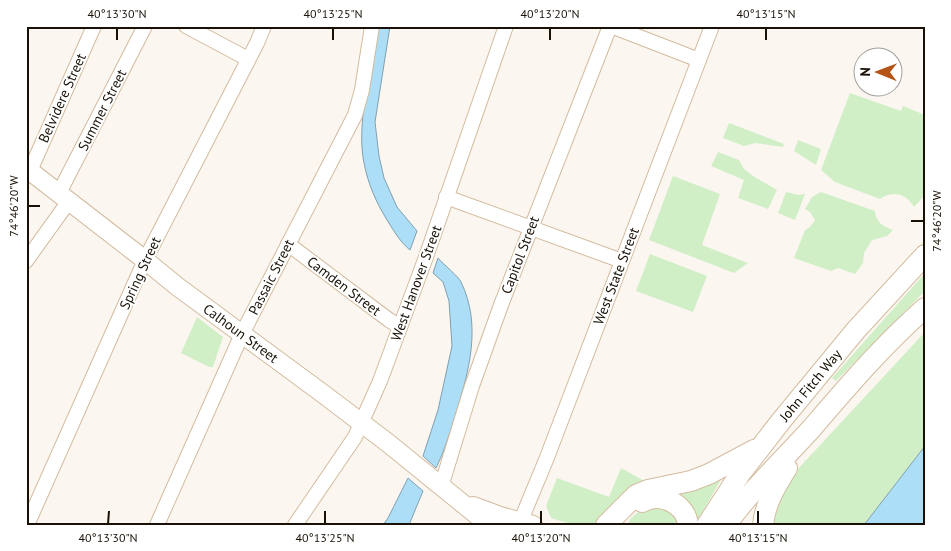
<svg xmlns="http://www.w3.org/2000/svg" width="951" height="551" font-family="'PT Sans',sans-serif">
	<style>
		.green { fill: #d1efc7 }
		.water { fill: #addef7; stroke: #81a0af }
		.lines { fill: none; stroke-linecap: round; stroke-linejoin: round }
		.minor-casing { stroke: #d3bc9f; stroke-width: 16 }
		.major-casing { stroke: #d3bc9f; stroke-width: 20 }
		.highway-casing { stroke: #d3bc9f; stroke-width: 22 }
		.minor { stroke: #fff; stroke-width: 14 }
		.major { stroke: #fff; stroke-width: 18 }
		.highway { stroke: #fff; stroke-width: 20 }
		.ticks { fill: none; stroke: #191107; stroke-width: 2 }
		.labels { text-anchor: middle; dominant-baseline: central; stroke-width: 4; stroke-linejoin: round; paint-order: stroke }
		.street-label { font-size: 14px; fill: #191107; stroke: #fff }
		.neatline { fill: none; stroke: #191107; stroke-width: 2 }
		.ticks-label { font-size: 12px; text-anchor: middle; fill: #191107 }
	</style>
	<rect width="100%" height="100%" fill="#fbf6f0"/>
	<g class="green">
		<path d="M850,93L901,111L903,106L925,115V195L914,207C906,193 892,190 880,199L835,182L821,170Z"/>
		<path d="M729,123L784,144L783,147L756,143L744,146L723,138Z"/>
		<path d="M798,140L821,149L816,165L794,151Z"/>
		<path d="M718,152L739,160L744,169L753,176L777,190L768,209L738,198L744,180L711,166Z"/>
		<path d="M673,176L720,194L702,245L748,263L734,273L649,240Z"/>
		<path d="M786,192L799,195L805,194L795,220L778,213Z"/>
		<path d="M821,192L875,211C875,222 884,227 893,230L887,236L872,240L864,253L863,263L855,274L838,268L831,271L794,258L805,230L810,227L815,220L810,212L805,209L812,197Z"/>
		<path d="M650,254L707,276L693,312L636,291Z"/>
		<path d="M925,273V291L836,381L832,378Z"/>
		<path d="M197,317L223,337L213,367H209L181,353Z"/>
		<path d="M925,332V446L864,525H768L784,484Z"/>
		<path d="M621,468L648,483L596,525H574L551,518L546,506L557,478L609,497Z"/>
		<path d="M723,476L695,525L662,494Z"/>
		<path d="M644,507H669L681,525H627L631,518Z"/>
	</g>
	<g class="water">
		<path d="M378,26H390L375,122L379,156L384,178L397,207L417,231L410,250C400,242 394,231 387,220C376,202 368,184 364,163C356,126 371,65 378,26Z"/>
		<path d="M438,258C443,264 459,277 461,282C482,325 469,371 456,413C450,432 445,450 436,468L423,456L438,410L452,346L449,301L443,282L433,273Z"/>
		<path d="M925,446V525H864Z"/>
		<path d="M408,478L423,491L409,525H383L388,518Z"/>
	</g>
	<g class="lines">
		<g class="minor-casing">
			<g id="minor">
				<path d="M186,26L248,59"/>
				<path d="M611,26L699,60"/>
				<path d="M30,171L94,26"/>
				<path d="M59,193L145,26"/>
				<path d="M446,197L622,261"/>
				<path d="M288,244L389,320L400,327"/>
				<path d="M26,261L69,201"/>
				<path d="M441,487L472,386L501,305L610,26"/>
				<path d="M27,525L145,260L257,43L264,26"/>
				<path d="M157,525L242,334L355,115L362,90L372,26"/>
				<path d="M295,525L355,437L380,381L426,257L506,26"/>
				<path d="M519,525L546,460L712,26"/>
			</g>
		</g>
		<g class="major-casing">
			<g id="major">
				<path id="s1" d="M26,168L145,260L178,287L322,393L388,443L489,525"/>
				<path d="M473,506L500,516L533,525"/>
			</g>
		</g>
		<g class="highway-casing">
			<g id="highway">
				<path d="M642,502C660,492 686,503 688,525"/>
				<path d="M606,525L636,495L648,490L691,481L709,474L754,450"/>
				<path id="s2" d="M707,525L740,474L781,421L856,330L925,255"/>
				<path d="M726,525C751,490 783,460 812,428C848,386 883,345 925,308"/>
				<path d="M763,525C765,503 776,486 787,468"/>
			</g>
		</g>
		<use href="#minor" class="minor"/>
		<use href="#major" class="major"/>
		<use href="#highway" class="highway"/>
	</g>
	<path class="ticks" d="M117,40V28M333,40V28M550,40V28M766,40V28M28,206H40M911,221H924M108,524L109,511M325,524V511M541,524V511M758,524V511"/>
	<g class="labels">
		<g class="street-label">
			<text transform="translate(62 98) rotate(-66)">Belvidere Street</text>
			<text transform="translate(102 110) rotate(-63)">Summer Street</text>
			<text transform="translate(520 255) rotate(-69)">Capitol Street</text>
			<text transform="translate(140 273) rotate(-65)">Spring Street</text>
			<text transform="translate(616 276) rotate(-69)">West State Street</text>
			<text transform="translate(271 277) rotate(-63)">Passaic Street</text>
			<text transform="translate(416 283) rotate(-70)">West Hanover Street</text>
			<text transform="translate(344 286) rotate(37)">Camden Street</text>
			<text stroke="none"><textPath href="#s1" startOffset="271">Calhoun Street</textPath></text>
			<text stroke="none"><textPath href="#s2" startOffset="174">John Fitch Way</textPath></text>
		</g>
	</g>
	<rect width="951" height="551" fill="none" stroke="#ffffff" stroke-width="55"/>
	<g transform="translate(878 72) rotate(271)"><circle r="24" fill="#ffffff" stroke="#a3a09c"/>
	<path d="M0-4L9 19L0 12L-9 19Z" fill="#b65418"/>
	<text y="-8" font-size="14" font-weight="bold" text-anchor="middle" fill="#191107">N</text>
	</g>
	<rect x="28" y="28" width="896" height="496" class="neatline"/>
	<g class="ticks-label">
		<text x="117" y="18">40°13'30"N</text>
		<text x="333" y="18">40°13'25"N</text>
		<text x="550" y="18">40°13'20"N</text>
		<text x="766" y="18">40°13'15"N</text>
		<text transform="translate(14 206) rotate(-90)" y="4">74°46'20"W</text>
		<text transform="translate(937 221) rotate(-90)" y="4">74°46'20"W</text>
		<text x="108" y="542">40°13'30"N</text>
		<text x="325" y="542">40°13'25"N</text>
		<text x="541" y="542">40°13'20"N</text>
		<text x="758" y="542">40°13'15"N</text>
	</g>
</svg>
